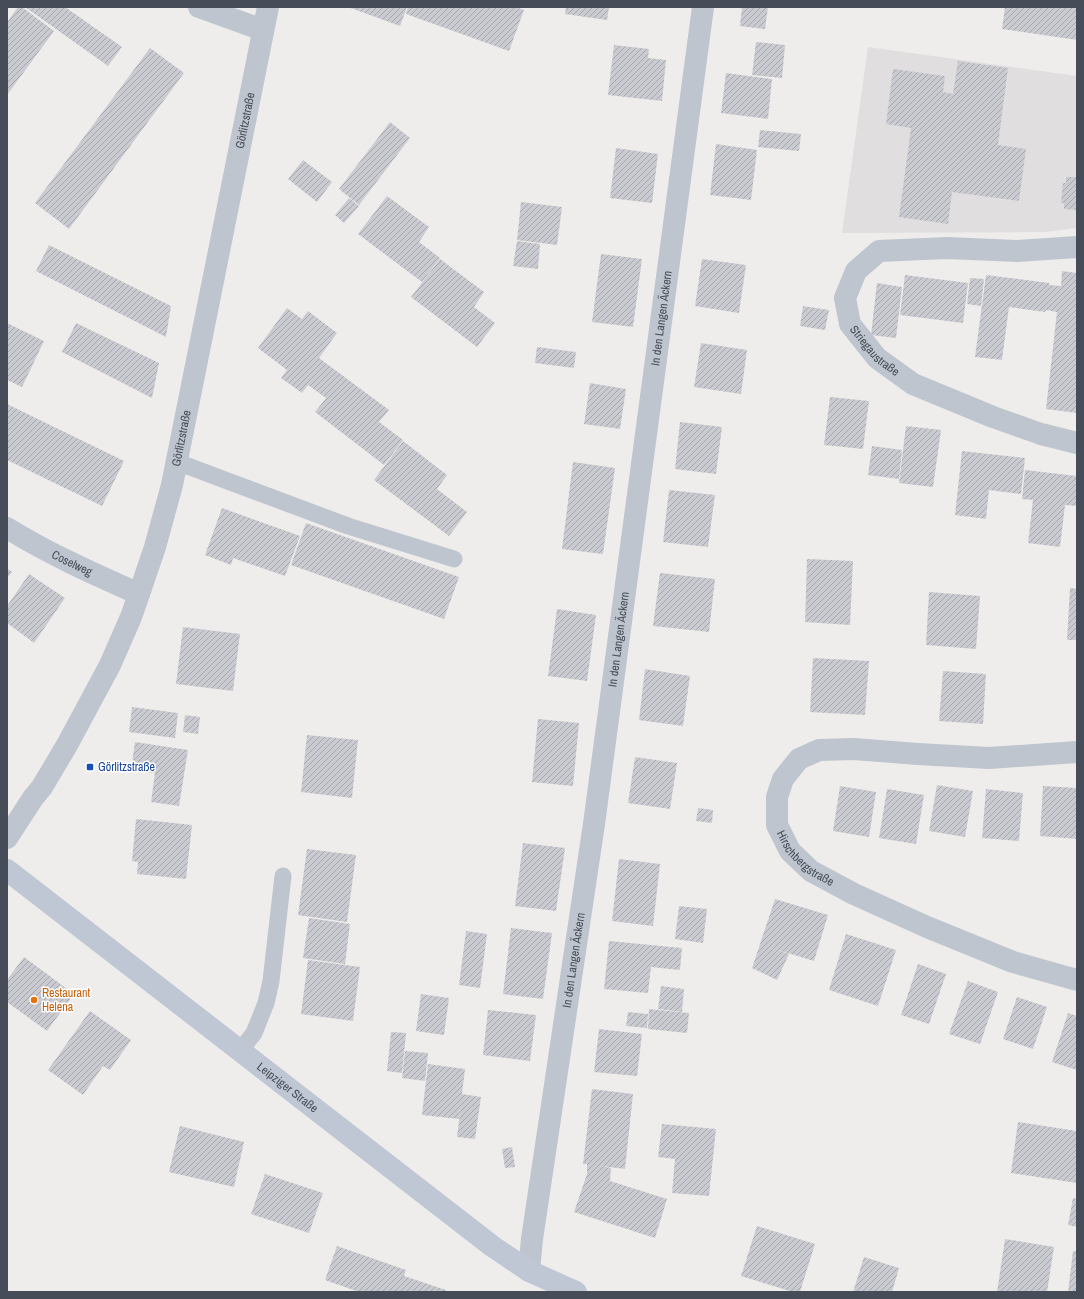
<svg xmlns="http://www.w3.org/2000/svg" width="1084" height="1299" font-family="'Archivo Narrow',sans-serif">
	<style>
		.education { fill: #e0dede }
		.building { fill: url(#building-hatch) }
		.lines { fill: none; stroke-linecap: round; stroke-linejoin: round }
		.lane { stroke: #bec5ce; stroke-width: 17 }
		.street { stroke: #bec5ce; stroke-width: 22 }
		.secondary { stroke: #c0c7d4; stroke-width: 22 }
		.transit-dot { fill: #1a4fb4; stroke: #fff; stroke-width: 1.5 }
		.food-dot { fill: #e8710a; stroke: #fff; stroke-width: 1.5 }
		.labels { text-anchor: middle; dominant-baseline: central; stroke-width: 3; stroke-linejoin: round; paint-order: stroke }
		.street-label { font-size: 12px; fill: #464d58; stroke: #fff }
		.transit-label { font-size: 12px; fill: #164399; stroke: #fff; text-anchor: start }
		.food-label { font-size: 12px; fill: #c56008; stroke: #fff; text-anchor: start }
	</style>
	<defs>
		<pattern id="building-hatch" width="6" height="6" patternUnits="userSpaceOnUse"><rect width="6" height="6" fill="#cacbd1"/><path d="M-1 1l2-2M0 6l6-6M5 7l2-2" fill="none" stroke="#a6a7ac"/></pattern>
	</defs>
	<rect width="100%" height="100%" fill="#efedec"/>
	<path class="education" d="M868,47L1077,76V228L1045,232L842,233Z"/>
	<g class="building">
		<path d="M18,7H22L54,31L7,95V22Z"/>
		<path d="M25,7H65L122,47L108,66Z"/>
		<path d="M348,7H407L400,26Z"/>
		<path d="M408,7H516L524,10L509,51L406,14Z"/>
		<path d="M566,7H609L607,20L565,14Z"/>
		<path d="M742,7H768L765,29L740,26Z"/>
		<path d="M1005,7H1077V40L1002,29Z"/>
		<path d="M756,42L785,45L782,78L752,75Z"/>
		<path d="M614,45L649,49L648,58L666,60L662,101L608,95Z"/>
		<path d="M150,48L184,73L69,229L35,203Z"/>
		<path d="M958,61L1008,68L998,145L1026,149L1019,201L952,192L948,224L899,217L911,128L886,124L893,69L945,76L943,92L953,94Z"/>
		<path d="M726,73L772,79L768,119L721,113Z"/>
		<path d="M390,122L410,138L359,205L339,189Z"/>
		<path d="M760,130L801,134L799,151L758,147Z"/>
		<path d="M716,144L757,150L751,200L710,195Z"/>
		<path d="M616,148L658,154L652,203L610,198Z"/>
		<path d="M303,160L332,182L317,202L288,179Z"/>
		<path d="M1066,177H1077V210L1064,209V203H1061L1063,183H1066Z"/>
		<path d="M387,196L429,227L419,242L440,258L422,282L358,234Z"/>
		<path d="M349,198L359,206L344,223L335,215Z"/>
		<path d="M521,202L562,207L557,245L517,240Z"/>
		<path d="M517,241L540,244L538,269L513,266Z"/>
		<path d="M49,245L171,306L166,337L36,271Z"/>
		<path d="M601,254L642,259L633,327L592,322Z"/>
		<path d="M440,259L484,292L474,307L495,323L477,347L411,297Z"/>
		<path d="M702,259L746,265L739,313L695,306Z"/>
		<path d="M1062,271L1077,273V413L1046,409L1057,312L1046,310L1045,312L1009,307L1002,360L975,357L986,275L1049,283V285L1061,286Z"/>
		<path d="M905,275L968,283L963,323L900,315Z"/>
		<path d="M970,278L984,279L981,306L967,304Z"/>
		<path d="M877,283L902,287L896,338L871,335Z"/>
		<path d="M803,306L829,310L825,330L800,326Z"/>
		<path d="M287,308L302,319L308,311L337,333L319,358L389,410L379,422L403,440L384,465L315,412L326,398L308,385L302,393L281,378L287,370L258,348Z"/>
		<path d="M7,323L44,341L22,387L7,380Z"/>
		<path d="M76,323L159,363L152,398L62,352Z"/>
		<path d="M701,343L747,350L741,394L694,387Z"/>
		<path d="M537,347L576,352L574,368L535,363Z"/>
		<path d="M590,383L626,389L620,429L584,424Z"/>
		<path d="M830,397L869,401L863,449L824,445Z"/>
		<path d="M7,404L124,461L102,506L7,460Z"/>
		<path d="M680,422L722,427L716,474L675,469Z"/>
		<path d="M906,426L941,430L933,487L899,483Z"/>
		<path d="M403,441L447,475L437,489L467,512L449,536L374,480Z"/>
		<path d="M872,446L902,450L899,479L868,475Z"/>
		<path d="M962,451L1025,458L1021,494L989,490L986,519L955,515Z"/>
		<path d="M573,462L615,468L603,554L562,549Z"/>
		<path d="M1025,470L1077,476V506L1065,505L1060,547L1028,543L1033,500L1022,499Z"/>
		<path d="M669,490L715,495L708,547L663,542Z"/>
		<path d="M222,508L300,536L285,576L233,558L231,565L205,555Z"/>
		<path d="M306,523L459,577L444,619L291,565Z"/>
		<path d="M807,559L853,561L850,625L805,622Z"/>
		<path d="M7,568L12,572L7,578Z"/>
		<path d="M660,573L715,579L709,632L653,626Z"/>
		<path d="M29,574L65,598L34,643L7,623V606Z"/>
		<path d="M1070,588L1077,589V640H1067Z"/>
		<path d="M929,592L980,596L976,649L926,645Z"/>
		<path d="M557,609L596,615L587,681L548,676Z"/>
		<path d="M183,627L240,634L233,691L176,684Z"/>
		<path d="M813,658L869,661L865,715L810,712Z"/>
		<path d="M645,669L690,676L683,726L639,720Z"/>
		<path d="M943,671L986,674L983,724L939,721Z"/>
		<path d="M132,707L178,713L175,738L129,732Z"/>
		<path d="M185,715L200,717L198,734L183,732Z"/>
		<path d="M538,719L579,723L573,786L532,782Z"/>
		<path d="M307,735L358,740L352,798L301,792Z"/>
		<path d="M135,742L188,750L179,806L151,802L155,773L131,770Z"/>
		<path d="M635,757L677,763L670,809L628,803Z"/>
		<path d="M937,785L973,791L965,837L929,831Z"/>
		<path d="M840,786L876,792L869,837L833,831Z"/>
		<path d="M1043,786L1077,788V839L1040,836Z"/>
		<path d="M887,789L924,795L916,844L879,838Z"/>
		<path d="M986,789L1023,793L1019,841L982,838Z"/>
		<path d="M698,808L713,810L712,823L696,821Z"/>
		<path d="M136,819L192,825L186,879L137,874L138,862L132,861Z"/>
		<path d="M523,843L565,848L556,911L515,906Z"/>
		<path d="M307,849L356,855L347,922L298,915Z"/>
		<path d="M619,859L660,864L653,926L612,921Z"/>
		<path d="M775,899L828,915L814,961L771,948L789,954L777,980L752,968Z"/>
		<path d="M679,906L707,909L703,943L675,939Z"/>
		<path d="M309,918L350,924L345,964L303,958Z"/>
		<path d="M511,928L552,933L543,999L503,994Z"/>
		<path d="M466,931L487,934L480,988L459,985Z"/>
		<path d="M846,934L896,950L878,1006L829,990Z"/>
		<path d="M609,941L682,948L680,970L651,967L648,993L604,989Z"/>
		<path d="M24,957L74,994L47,1031L7,1002V980Z"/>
		<path d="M308,960L360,967L353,1021L301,1014Z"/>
		<path d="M918,964L946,974L929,1024L901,1015Z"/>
		<path d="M968,981L998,992L980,1044L949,1034Z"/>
		<path d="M661,986L684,989L682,1012L658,1009Z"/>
		<path d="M421,994L449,998L444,1035L416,1031Z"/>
		<path d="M1017,997L1047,1007L1033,1049L1003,1039Z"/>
		<path d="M649,1009L689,1013L687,1033L648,1029Z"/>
		<path d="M488,1010L536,1015L530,1061L483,1055Z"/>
		<path d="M90,1011L131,1040L110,1070L103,1066L83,1095L48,1070Z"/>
		<path d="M628,1012L648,1014L647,1028L626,1026Z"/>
		<path d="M1068,1013L1077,1016V1070L1052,1062Z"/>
		<path d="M599,1029L642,1034L637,1076L594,1072Z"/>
		<path d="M391,1032L406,1033L402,1073L387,1071Z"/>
		<path d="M405,1051L428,1053L425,1081L402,1078Z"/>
		<path d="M428,1064L465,1069L462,1094L481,1097L475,1139L457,1137L462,1097L459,1119L422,1115Z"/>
		<path d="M592,1089L633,1094L625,1169L601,1166L611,1168L610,1181L667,1199L655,1238L574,1212L587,1174V1164H583Z"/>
		<path d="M1018,1122L1077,1131V1183L1011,1173Z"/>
		<path d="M662,1124L716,1129L709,1196L672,1193L675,1159L658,1157Z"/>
		<path d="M180,1126L244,1142L234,1187L169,1172Z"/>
		<path d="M512,1147L515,1167L505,1168L502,1149Z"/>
		<path d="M265,1174L323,1193L309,1233L251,1214Z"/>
		<path d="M1073,1198L1077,1199V1227L1068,1225Z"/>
		<path d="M757,1226L815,1244L800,1292H793L741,1276Z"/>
		<path d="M1005,1239L1054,1247L1047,1292H997Z"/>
		<path d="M337,1246L406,1270L404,1276L446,1290V1292H359L325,1280Z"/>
		<path d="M1073,1251H1077V1292H1068Z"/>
		<path d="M864,1257L899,1268L892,1292H853Z"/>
	</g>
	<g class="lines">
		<g class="lane">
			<path d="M177,462L348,526L454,559"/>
			<path d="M240,1051L254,1033L266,1003L271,981L283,876"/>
		</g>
		<g class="street">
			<path d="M199,7L263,30"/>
			<path id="s1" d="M1077,247L1017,251L947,248L879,251L856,271L845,298L850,324L877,358L913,384L993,417L1041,434L1077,443"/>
			<path id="s2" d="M7,528C49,554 94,574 139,594"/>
			<path id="s3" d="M1077,752L989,758L918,754L854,749L819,750L799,759L783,779L777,797V825L790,851L811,871L854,894L927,927L1013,962L1077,980"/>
			<path id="s4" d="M7,838L33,798L42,787L67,745L110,665L131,617L139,594L155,547L172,485L268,7"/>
			<path id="s5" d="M529,1271L532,1239L594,824L703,7"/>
		</g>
		<path class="secondary" id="s6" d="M7,870L492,1246L529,1271L576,1292"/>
	</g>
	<rect class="transit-dot" x="86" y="763" width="8" height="8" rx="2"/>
	<circle class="food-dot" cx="34" cy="1000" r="4"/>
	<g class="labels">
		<g class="street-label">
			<text stroke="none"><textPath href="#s4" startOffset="764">Görlitzstraße</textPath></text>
			<text stroke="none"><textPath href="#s5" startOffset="962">In den Langen Äckern</textPath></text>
			<text stroke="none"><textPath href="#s1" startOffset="321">Striegaustraße</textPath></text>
			<text stroke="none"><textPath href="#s4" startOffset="440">Görlitzstraße</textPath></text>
			<text stroke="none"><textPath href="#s2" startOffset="74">Coselweg</textPath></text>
			<text stroke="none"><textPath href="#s5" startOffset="638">In den Langen Äckern</textPath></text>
			<text stroke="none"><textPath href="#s3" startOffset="398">Hirschbergstraße</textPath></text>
			<text stroke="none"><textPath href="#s5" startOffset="314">In den Langen Äckern</textPath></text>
			<text stroke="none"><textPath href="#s6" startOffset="355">Leipziger Straße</textPath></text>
		</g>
		<g class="transit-label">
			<text x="98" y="767">Görlitzstraße</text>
		</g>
		<g class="food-label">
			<text x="42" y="993">Restaurant<tspan x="42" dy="14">Helena</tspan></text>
		</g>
	</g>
	<rect width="1084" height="1299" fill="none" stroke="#464d58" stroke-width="16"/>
</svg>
